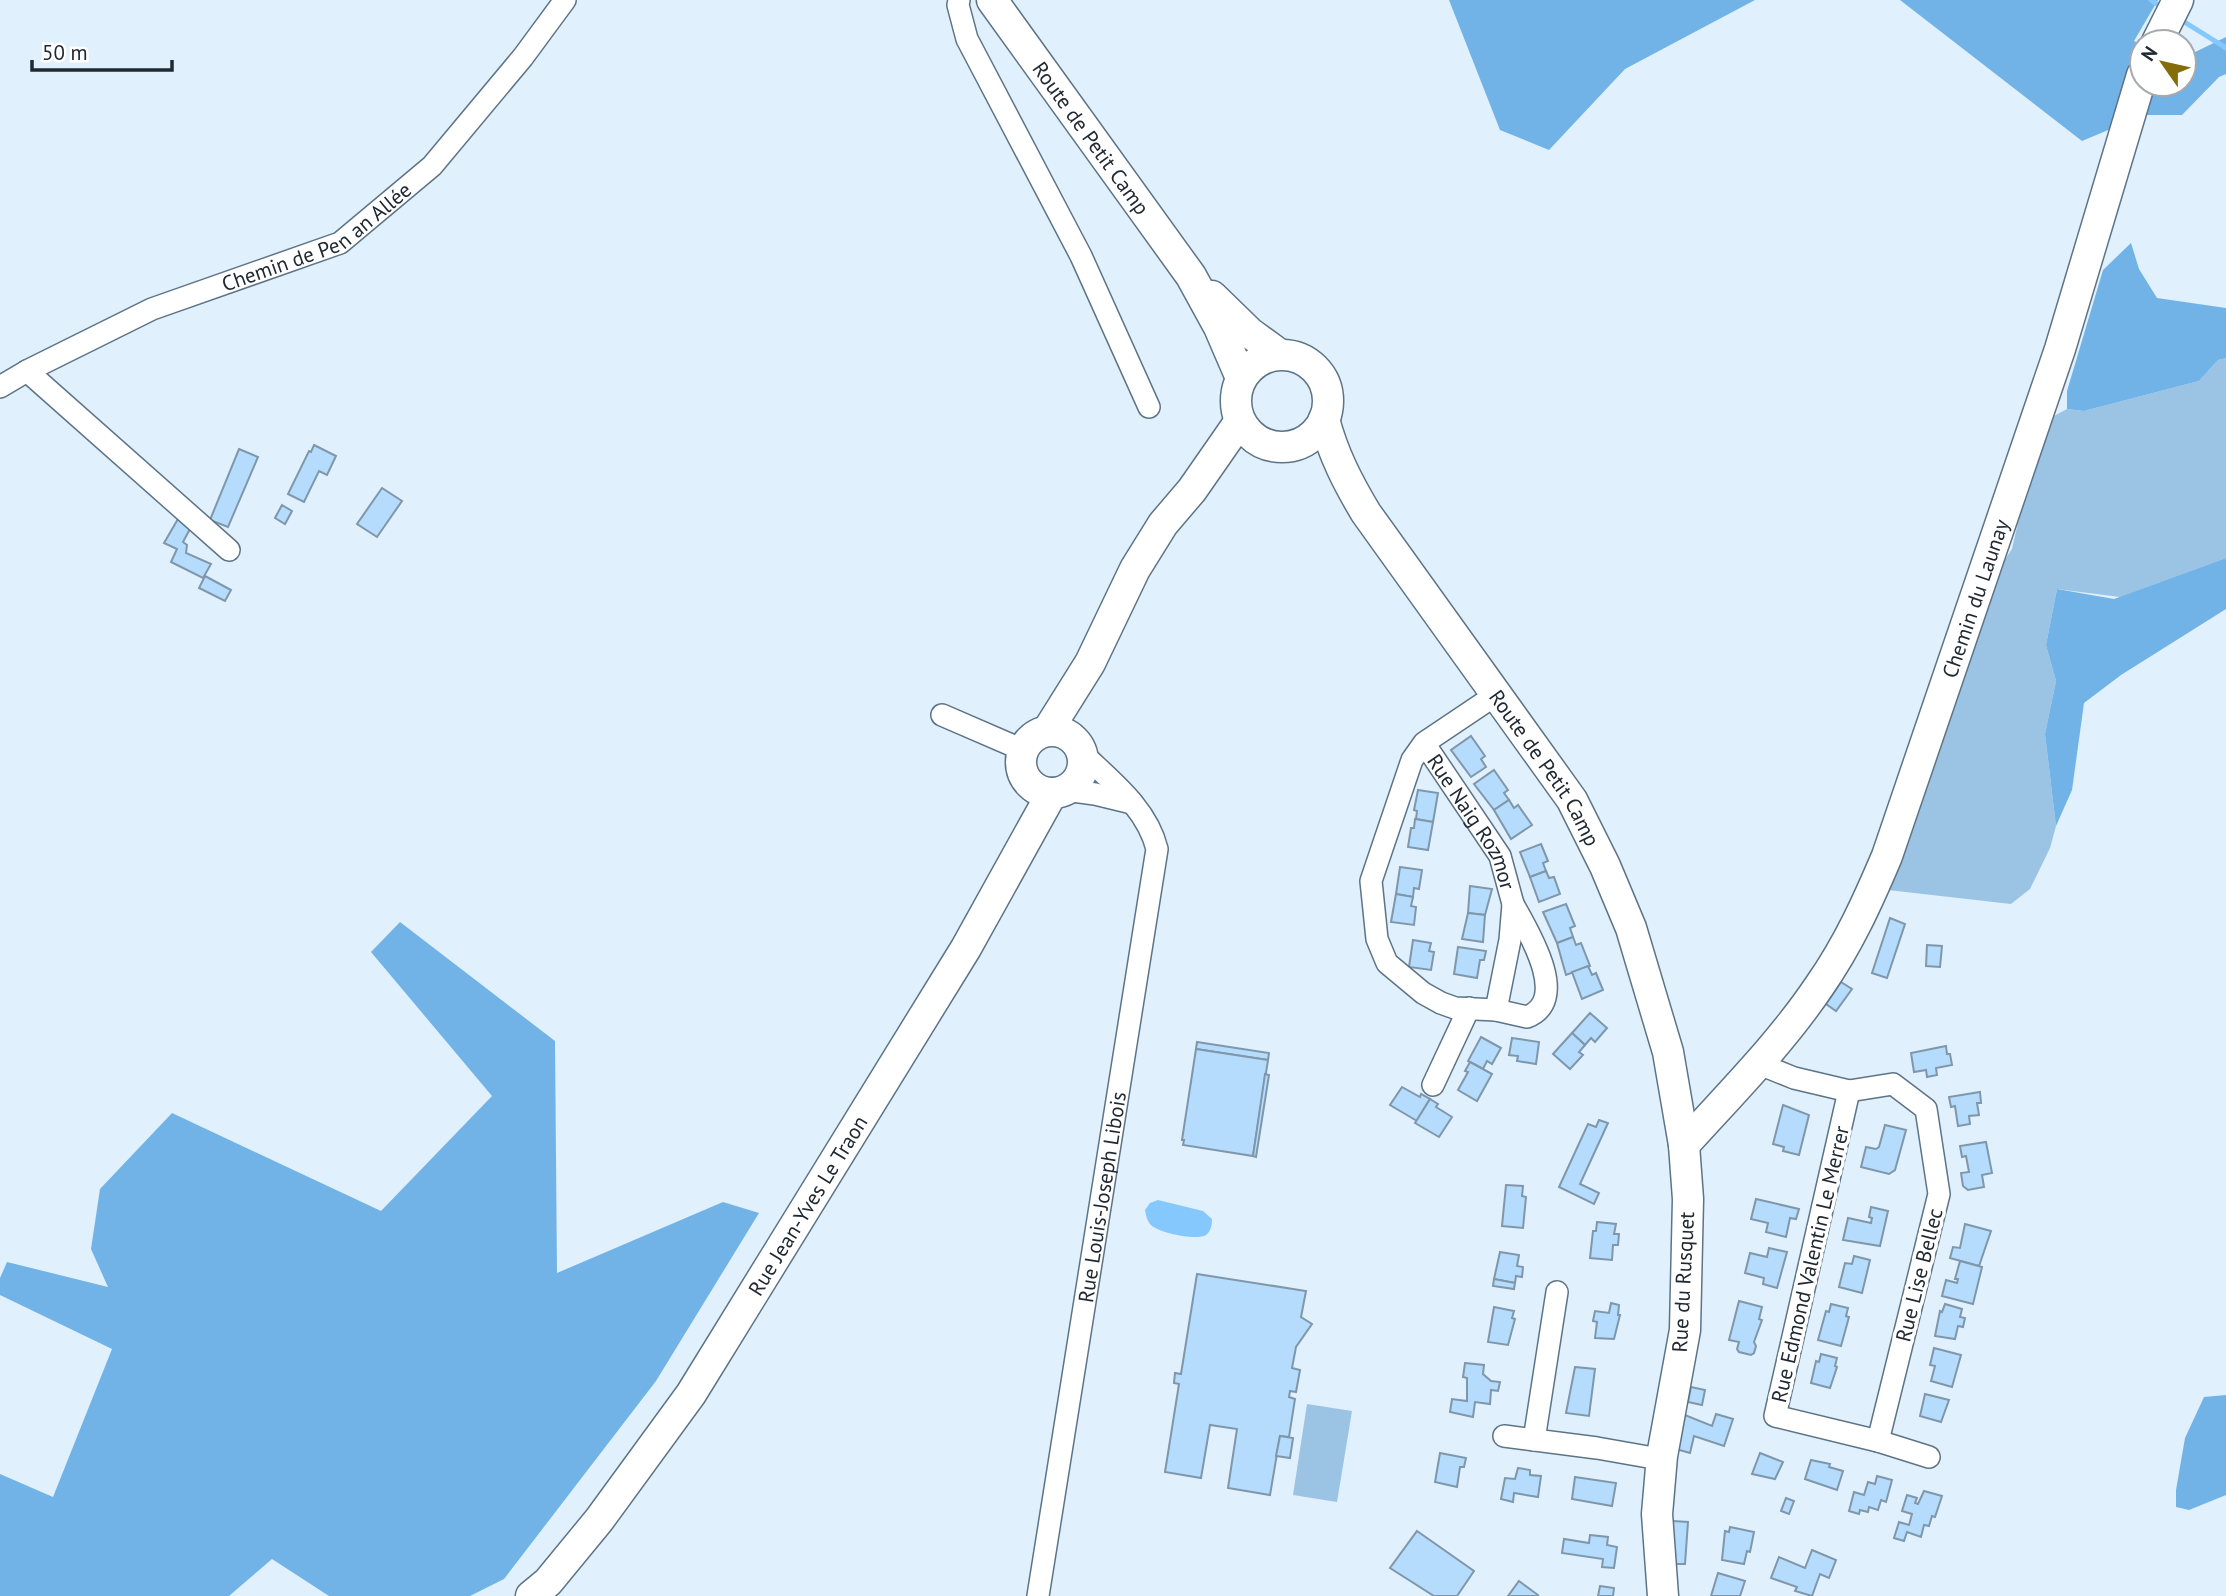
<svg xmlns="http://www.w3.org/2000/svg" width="2226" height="1596" font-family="'PT Sans',sans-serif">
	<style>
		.green { fill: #9bc3e3 }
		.forest { fill: #71b3e7 }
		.water { fill: #85c8fd }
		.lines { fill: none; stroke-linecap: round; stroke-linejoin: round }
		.stream { stroke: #85c8fd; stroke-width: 5 }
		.building { fill: #b5dcfc; stroke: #7f97ab; stroke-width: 2 }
		.street-casing { stroke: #5d7487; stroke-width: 24 }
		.secondary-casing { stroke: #5d7487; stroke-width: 33 }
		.street { stroke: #fff; stroke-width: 21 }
		.secondary { stroke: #fff; stroke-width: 30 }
		.labels { text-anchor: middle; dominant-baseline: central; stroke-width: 7; stroke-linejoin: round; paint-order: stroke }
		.street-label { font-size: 21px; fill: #202931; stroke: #fff }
	</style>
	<rect width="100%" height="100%" fill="#e0f0fd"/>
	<g class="green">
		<path d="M2226,358V558L2120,597L2057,589L2046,645L2056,681L2045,734L2056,826L2050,848L2030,889L2011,904L1888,890L1939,735L1954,706L1969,648L1994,576L2012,549L2032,461L2054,416L2067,409L2084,411L2199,381L2218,360Z"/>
		<path d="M1307,1404L1352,1411L1337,1502L1293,1495Z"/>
	</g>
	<g class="forest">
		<path d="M1449,0H1755L1625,69L1549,150L1500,130Z"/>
		<path d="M1900,0H2158L2134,41L2142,45V84H2184V55H2189L2226,37V74L2219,77L2182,115H2144L2082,141Z"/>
		<path d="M2131,243L2139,269L2157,298L2226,308V358L2218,360L2199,381L2084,411L2067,409V391L2103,270Z"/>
		<path d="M2226,558V609L2121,675L2084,703L2072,790L2056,826L2045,734L2056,681L2046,645L2057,589L2114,599Z"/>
		<path d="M400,922L555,1041L557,1273L723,1202L759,1213L656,1381L504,1579L470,1596H329L272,1559L229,1596H0V1474L53,1497L112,1349L0,1295V1278L7,1262L108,1287L91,1249L100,1189L172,1113L381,1211L492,1096L371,952Z"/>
		<path d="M2226,1395V1495L2189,1510L2176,1507V1490L2185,1438L2204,1397Z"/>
	</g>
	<path class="water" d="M1158,1200L1203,1211L1212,1219C1212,1225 1211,1231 1206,1235C1197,1241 1159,1233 1151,1225C1147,1221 1146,1215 1145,1210L1150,1203Z"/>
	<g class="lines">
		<g class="stream">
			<path d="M2151,0L2164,9"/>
			<path d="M2178,18L2226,48"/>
		</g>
	</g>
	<g class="building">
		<path d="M314,445L336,456L327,475L319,471L304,502L288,494L309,451L311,452Z"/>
		<path d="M239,449L258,457L228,527L210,520Z"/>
		<path d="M382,488L402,501L377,537L357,524Z"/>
		<path d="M282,505L292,511L285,524L275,518Z"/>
		<path d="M178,519L191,527L183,542L187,545L186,553L211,564L203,578L171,562L177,549L164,543Z"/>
		<path d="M205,576L231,590L225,601L199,588Z"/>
		<path d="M1471,736L1485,756L1481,759L1486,767L1471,777L1451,750Z"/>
		<path d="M1494,770L1508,790L1504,793L1509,800L1494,810L1474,784Z"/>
		<path d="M1418,790L1438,793L1433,822L1416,819L1417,811L1414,810Z"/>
		<path d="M1509,800L1514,808L1518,805L1532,825L1511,839L1494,810Z"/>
		<path d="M1415,819L1433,822L1428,850L1408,847L1411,828H1414Z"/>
		<path d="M1541,844L1548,861L1543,863L1546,871L1530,877L1520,852Z"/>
		<path d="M1400,867L1422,870L1419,889L1414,888L1413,897L1396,894Z"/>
		<path d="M1546,871L1549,878L1554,877L1560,894L1539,902L1530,877Z"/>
		<path d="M1470,886L1492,889L1485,915L1468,913Z"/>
		<path d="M1396,894L1413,897L1411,906L1416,907L1414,925L1391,922Z"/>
		<path d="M1566,904L1575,926L1570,928L1573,937L1557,943L1543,912Z"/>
		<path d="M1468,913L1485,915L1483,942L1462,939Z"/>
		<path d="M1890,918L1905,924L1887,978L1872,973Z"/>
		<path d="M1573,937L1576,945L1581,943L1590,966L1566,975L1557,943Z"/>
		<path d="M1413,940L1431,943L1429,951L1434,952L1431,970L1409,967Z"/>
		<path d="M1927,945L1942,946L1940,967L1926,966Z"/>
		<path d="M1458,947L1486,951L1484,960H1480L1477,978L1454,974Z"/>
		<path d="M1588,966L1592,975L1596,973L1603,990L1582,999L1572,972Z"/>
		<path d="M1841,982L1852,989L1836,1011L1826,1004Z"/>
		<path d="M1590,1013L1607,1028L1595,1042L1591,1038L1585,1045L1572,1033Z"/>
		<path d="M1572,1033L1585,1045L1579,1052L1583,1055L1570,1069L1553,1054Z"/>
		<path d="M1481,1037L1501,1048L1492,1064L1487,1061L1483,1069L1468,1061Z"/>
		<path d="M1512,1038L1539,1042L1536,1064L1517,1061L1518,1056L1509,1055Z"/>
		<path d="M1197,1042L1269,1053L1268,1060L1196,1049Z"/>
		<path d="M1946,1046L1947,1054H1950L1952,1065L1936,1068L1937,1075L1927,1077L1926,1070L1914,1072L1911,1053Z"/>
		<path d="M1196,1049L1268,1060L1253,1156L1183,1145L1184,1140H1182Z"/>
		<path d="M1470,1062L1492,1074L1477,1101L1458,1090L1468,1072L1465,1071Z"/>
		<path d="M1265,1074L1269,1075L1256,1157L1253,1156Z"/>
		<path d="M1402,1087L1420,1097L1421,1094L1430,1099L1417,1121L1390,1105Z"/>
		<path d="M1980,1092L1981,1103H1977L1979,1115L1969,1116L1970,1124L1958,1126L1955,1106L1951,1107L1949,1097Z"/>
		<path d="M1430,1099L1438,1104L1436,1107L1452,1117L1439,1137L1415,1123Z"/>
		<path d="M1783,1105L1809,1115L1799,1155L1783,1151L1784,1147L1773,1144Z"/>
		<path d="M1599,1120L1608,1123L1580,1184L1599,1193L1594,1204L1559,1187L1588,1124L1596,1127Z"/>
		<path d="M1885,1125L1906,1130L1895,1170L1889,1174L1861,1167L1866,1147L1876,1149L1879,1147Z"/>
		<path d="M1986,1142L1992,1173L1982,1175L1984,1187L1968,1190L1963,1186L1961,1173L1969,1172L1966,1156L1962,1157L1960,1146Z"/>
		<path d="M1506,1185L1523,1186L1522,1196L1526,1197L1523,1228L1502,1226Z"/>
		<path d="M1756,1199L1799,1209L1796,1219L1790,1218L1786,1237L1766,1232L1768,1223L1751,1219Z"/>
		<path d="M1871,1207L1888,1211L1880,1246L1843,1240L1848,1218L1871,1223L1872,1218L1869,1217Z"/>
		<path d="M1597,1222L1616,1224L1614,1234H1619L1618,1245H1613L1612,1260L1590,1258L1593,1231H1596Z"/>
		<path d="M1965,1224L1991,1231L1979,1266L1950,1258L1953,1247L1960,1248Z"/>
		<path d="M1769,1248L1787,1252L1777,1288L1763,1284L1764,1278L1745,1273L1750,1253L1767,1257Z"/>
		<path d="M1500,1252L1519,1255L1517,1266L1523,1267L1522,1277L1516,1276L1515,1283L1494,1279Z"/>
		<path d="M1854,1256L1870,1260L1862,1293L1839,1287L1845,1263L1852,1264Z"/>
		<path d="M1960,1261L1982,1267L1973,1304L1942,1296L1946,1280L1957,1283L1958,1279H1955Z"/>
		<path d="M1197,1274L1306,1291L1301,1317L1312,1324L1296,1347L1292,1368L1300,1370L1296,1392L1290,1391L1289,1397L1295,1399L1289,1437L1280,1436L1270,1495L1228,1488L1237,1429L1210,1425L1201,1478L1165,1472L1179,1384L1174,1383L1175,1373L1181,1374Z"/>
		<path d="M1494,1279L1515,1283L1514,1289L1493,1286Z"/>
		<path d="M1739,1301L1762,1307L1759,1319L1762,1320L1754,1342L1756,1346L1754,1353L1751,1355L1739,1352L1737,1349L1739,1342L1729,1340Z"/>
		<path d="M1611,1303L1619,1305L1618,1315H1620L1614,1339L1595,1338L1597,1322L1593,1321L1595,1311L1609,1313Z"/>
		<path d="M1831,1304L1848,1308L1846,1316L1849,1317L1841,1346L1818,1340L1826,1311L1829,1312Z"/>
		<path d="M1945,1304L1962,1309L1960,1317L1965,1318L1963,1327L1958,1326L1955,1339L1935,1336L1940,1311L1942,1312Z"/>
		<path d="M1494,1307L1514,1311L1512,1318L1515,1319L1508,1345L1488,1342Z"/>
		<path d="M1934,1348L1961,1355L1952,1387L1931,1381L1935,1366L1930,1365Z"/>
		<path d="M1821,1354L1837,1358L1835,1366L1837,1367L1830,1388L1811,1383L1816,1361L1819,1362Z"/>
		<path d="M1465,1363L1484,1365L1483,1374L1491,1381L1500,1382L1498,1391L1491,1390L1490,1404L1475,1402L1473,1417L1450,1412L1452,1399L1467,1401V1378L1463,1377Z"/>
		<path d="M1575,1367L1595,1369L1589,1416L1566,1413Z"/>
		<path d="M1691,1387L1705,1390L1702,1405L1688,1402Z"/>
		<path d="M1925,1394L1949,1400L1941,1422L1920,1416Z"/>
		<path d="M1716,1414L1733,1419L1724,1446L1694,1436L1690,1453L1676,1449L1680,1427L1685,1415L1712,1426Z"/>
		<path d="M1280,1436L1293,1438L1290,1458L1276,1456Z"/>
		<path d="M1440,1453L1466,1458L1464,1467H1460L1457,1487L1435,1482Z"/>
		<path d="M1760,1453L1783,1462L1775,1479L1752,1474Z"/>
		<path d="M1811,1460L1830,1464L1829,1467L1843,1471L1837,1490L1805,1479Z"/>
		<path d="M1518,1468L1530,1470V1475L1541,1476L1538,1497L1514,1493L1513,1502L1501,1499L1505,1478L1515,1479Z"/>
		<path d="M1877,1476L1892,1480L1886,1502L1881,1500L1878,1510L1869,1507L1868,1512L1860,1510L1859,1514L1849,1511L1854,1492L1864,1495L1868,1482L1875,1484Z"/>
		<path d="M1575,1477L1616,1483L1612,1506L1572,1499Z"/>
		<path d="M1924,1491L1942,1496L1935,1517L1932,1516L1929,1526L1924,1525L1921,1537L1907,1532L1904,1541L1894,1538L1899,1522L1909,1525L1912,1514L1902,1511L1907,1495L1917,1498L1915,1503L1918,1504Z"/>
		<path d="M1786,1498L1794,1501L1789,1514L1781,1511Z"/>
		<path d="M1673,1521L1688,1522L1685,1564H1672Z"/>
		<path d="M1730,1527L1754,1532L1750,1552L1747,1551L1744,1564L1722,1560L1725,1531L1729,1532Z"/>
		<path d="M1417,1531L1474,1571L1457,1596H1434L1390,1568Z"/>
		<path d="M1590,1535L1608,1537L1607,1545L1617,1547L1614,1568L1602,1567L1603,1559L1562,1553L1564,1539L1589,1543Z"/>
		<path d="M1812,1550L1836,1560L1829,1578L1820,1574L1812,1596L1795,1591L1797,1587L1771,1578L1779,1557L1805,1568Z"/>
		<path d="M1718,1573L1745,1581L1740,1596H1711Z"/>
		<path d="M1519,1581L1538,1595L1537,1596H1508Z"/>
		<path d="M1600,1586L1614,1588L1613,1596H1598Z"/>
	</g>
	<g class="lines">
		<g class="street-casing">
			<g id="street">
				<path d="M959,0L958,5L967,39L1081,256L1149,407"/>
				<path d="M27,371L229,550"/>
				<path id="s1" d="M0,387L27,371L152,309L340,243L432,166L523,57L565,0"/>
				<path d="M942,715L1023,750"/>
				<path id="s2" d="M1424,743L1500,856L1513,904L1510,940L1496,1010L1455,1008L1441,1003L1423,993L1387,963L1377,939L1371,881L1412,760L1424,743L1497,694"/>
				<path d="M1065,790L1095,794L1132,803"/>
				<path d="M1496,1010L1527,1017C1571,1000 1528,931 1513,904"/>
				<path d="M1757,1063L1794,1078L1849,1091L1893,1084L1926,1109L1939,1194L1878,1441"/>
				<path d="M1433,1085L1469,1008"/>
				<path d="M1849,1091L1775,1416L1878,1441L1929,1457"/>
				<path d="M1504,1436L1597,1448L1648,1457L1662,1456"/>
				<path d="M1534,1440L1557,1292"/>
				<path id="s3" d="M1038,1596L1157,849C1147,808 1111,781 1082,753"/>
			</g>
		</g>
		<g class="secondary-casing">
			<g id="secondary">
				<path id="s4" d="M992,0L1191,276L1219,327L1241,378"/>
				<path d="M2157,42L2178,0"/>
				<path d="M1212,296L1250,333L1279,354"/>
				<circle cx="1282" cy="401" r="46"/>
				<path id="s5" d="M1324,419C1333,454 1348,483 1366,513L1572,800L1605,866L1631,928L1668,1052L1684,1145L1688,1199L1685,1330L1662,1456L1657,1514L1663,1596"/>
				<path d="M1048,730L1090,663L1135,569L1163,524L1192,490L1240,421"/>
				<circle cx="1052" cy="762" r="31"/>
				<path id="s6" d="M1684,1145C1731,1093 1782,1042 1820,985C1848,945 1868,901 1887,856L2060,349L2142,75"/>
				<path id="s7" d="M531,1596L548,1582L599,1520L691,1394L966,948L1052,793"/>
			</g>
		</g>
		<use href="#street" class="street"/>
		<use href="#secondary" class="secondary"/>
	</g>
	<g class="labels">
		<g class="street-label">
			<text stroke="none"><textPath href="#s4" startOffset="170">Route de Petit Camp</textPath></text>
			<text stroke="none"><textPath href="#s1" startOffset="352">Chemin de Pen an Allée</textPath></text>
			<text stroke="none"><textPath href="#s6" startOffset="628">Chemin du Launay</textPath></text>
			<text stroke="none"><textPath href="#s5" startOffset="415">Route de Petit Camp</textPath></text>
			<text stroke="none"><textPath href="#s2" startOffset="93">Rue Naig Rozmor</textPath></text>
			<text stroke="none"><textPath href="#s3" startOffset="404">Rue Louis-Joseph Libois</textPath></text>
			<text stroke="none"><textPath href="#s7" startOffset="480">Rue Jean-Yves Le Traon</textPath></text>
			<text transform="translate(1810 1264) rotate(-77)">Rue Edmond Valentin Le Merrer</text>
			<text transform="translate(1919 1275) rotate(-76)">Rue Lise Bellec</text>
			<text transform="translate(1683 1282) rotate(-87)">Rue du Rusquet</text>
		</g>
	</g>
	<g transform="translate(2163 63) rotate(304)"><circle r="33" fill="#ffffff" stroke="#a6a9ad" stroke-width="2"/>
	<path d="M0-5L12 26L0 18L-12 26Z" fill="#846c09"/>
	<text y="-10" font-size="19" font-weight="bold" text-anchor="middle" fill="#202931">N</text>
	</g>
	<path d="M32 60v10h140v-10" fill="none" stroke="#202931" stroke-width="3.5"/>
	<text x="42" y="60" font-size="21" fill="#202931" stroke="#ffffff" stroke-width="5" paint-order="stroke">50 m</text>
</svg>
